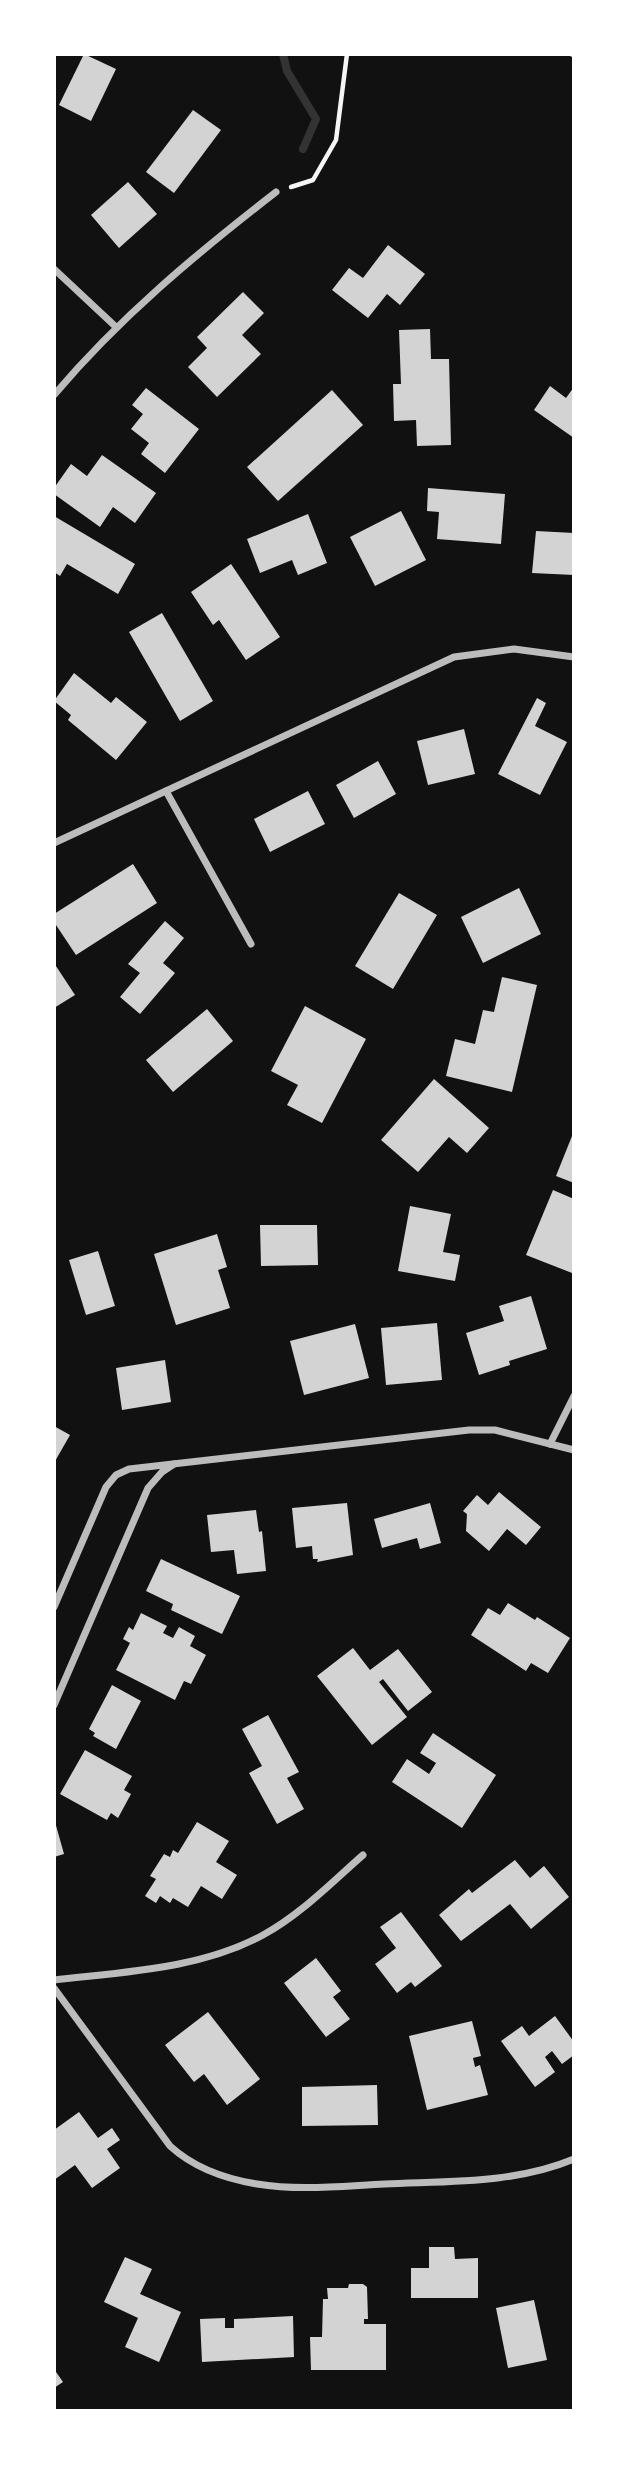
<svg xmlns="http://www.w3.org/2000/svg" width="628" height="2465" font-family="Commissioner,sans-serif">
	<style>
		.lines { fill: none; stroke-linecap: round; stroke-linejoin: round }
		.stream { stroke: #333; stroke-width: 8 }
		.building { fill: #d3d3d3 }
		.path { stroke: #f5f5f5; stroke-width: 4.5 }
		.minor { stroke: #bcbcbc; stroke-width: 7 }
	</style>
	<rect width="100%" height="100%" fill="#111"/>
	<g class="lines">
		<path class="stream" d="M283,54L287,71L316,119L303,149"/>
	</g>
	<g class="building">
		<path d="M84,54L116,69L91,121L59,105Z"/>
		<path d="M193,110L221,130L174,193L146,172Z"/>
		<path d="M128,182L157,214L119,248L91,215Z"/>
		<path d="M388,245L425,274L400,305L387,294L368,318L332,290L349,268L363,278Z"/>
		<path d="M243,292L264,313L242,335L261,354L217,397L188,367L207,348L197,337Z"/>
		<path d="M430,329L431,359H449L451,445L417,446L416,420L394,421L393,384H401L399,330Z"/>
		<path d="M550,386L566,398L574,387V438L534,410Z"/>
		<path d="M146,388L199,429L165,473L141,454L149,443L131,429L143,414L132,405Z"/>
		<path d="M332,390L363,425L278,501L247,467Z"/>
		<path d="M102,455L156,493L135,523L113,507L100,527L54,494V488L71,464L87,476Z"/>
		<path d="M428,488L505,494L501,544L437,539L439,512L427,511Z"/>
		<path d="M401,511L426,560L375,586L350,537Z"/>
		<path d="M308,514L327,563L298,575L292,560L260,573L247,539Z"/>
		<path d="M54,516L135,564L118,594L67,564L60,576L54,572Z"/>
		<path d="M536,531L574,533V575L532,573Z"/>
		<path d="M231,564L280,637L246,660L219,620L213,625L191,592Z"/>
		<path d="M162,613L213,701L180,721L129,632Z"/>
		<path d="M74,673L111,703L116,697L147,722L116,760L68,720L71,715L54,701Z"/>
		<path d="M537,698L546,703L535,726L567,742L540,795L498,774Z"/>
		<path d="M464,729L475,774L428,785L417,741Z"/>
		<path d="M378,761L396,794L354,818L336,785Z"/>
		<path d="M308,791L325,824L270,852L254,819Z"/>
		<path d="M133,864L157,903L76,955L54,922V914Z"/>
		<path d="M519,888L541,934L483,963L461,917Z"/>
		<path d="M399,893L437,915L393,989L355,966Z"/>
		<path d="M165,921L184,938L163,963L175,973L140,1014L120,997L140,973L128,964Z"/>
		<path d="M54,963L75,995L54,1008Z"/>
		<path d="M502,977L537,985L512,1092L446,1076L455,1039L475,1044L483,1010L494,1012Z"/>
		<path d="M305,1006L366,1039L322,1123L287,1105L298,1085L271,1071Z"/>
		<path d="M207,1009L233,1041L173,1092L146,1060Z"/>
		<path d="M434,1079L489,1128L467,1153L449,1137L418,1172L381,1140Z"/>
		<path d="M574,1131V1183L556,1176Z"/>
		<path d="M553,1190L574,1199L572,1273L526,1255Z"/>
		<path d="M410,1206L451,1214L443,1252L460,1255L455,1281L398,1271Z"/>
		<path d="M260,1225H317L318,1265L261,1266Z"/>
		<path d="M217,1234L227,1267L218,1270L230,1308L176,1325L154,1254Z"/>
		<path d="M98,1251L115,1306L86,1315L69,1260Z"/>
		<path d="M531,1296L547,1349L509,1361L510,1365L479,1375L466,1333L504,1321L499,1306Z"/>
		<path d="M437,1323L442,1380L386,1385L381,1328Z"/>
		<path d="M355,1324L369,1378L304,1395L290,1341Z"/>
		<path d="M165,1360L171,1402L122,1410L116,1368Z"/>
		<path d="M54,1426L70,1435L54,1463Z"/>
		<path d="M499,1492L541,1527L526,1545L507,1529L489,1551L466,1531L467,1514L463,1511L477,1495L488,1505Z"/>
		<path d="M347,1503L353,1555L317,1562L318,1559H313L312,1546L296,1548L292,1508Z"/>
		<path d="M430,1503L441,1543L420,1549L417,1538L382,1548L374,1519Z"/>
		<path d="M256,1510L259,1532L262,1531L266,1571L237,1574L234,1550L211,1552L207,1515Z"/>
		<path d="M161,1559L240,1596L222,1634L171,1610L173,1604L146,1591Z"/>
		<path d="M508,1603L535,1620L537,1617L570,1638L548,1673L531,1663L526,1671L471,1635L488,1608L500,1615Z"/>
		<path d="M141,1613L167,1626L163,1633L173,1638L179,1627L195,1636L190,1646L206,1655L191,1684L184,1681L175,1700L116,1670L130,1643L123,1639L129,1627L133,1630Z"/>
		<path d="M353,1648L370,1670L398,1649L432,1692L408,1711L383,1679L379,1682L407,1717L372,1745L317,1676Z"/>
		<path d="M112,1685L141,1701L116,1749L93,1736L95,1733L89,1729Z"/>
		<path d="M268,1715L299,1772L287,1778L304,1809L277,1824L249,1773L262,1766L242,1729Z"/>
		<path d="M433,1733L496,1775L462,1828L392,1782L407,1759L429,1774L436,1763L420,1753Z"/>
		<path d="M85,1750L132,1776L124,1790L131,1794L118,1818L111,1813L107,1820L60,1794Z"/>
		<path d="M55,1822L64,1854L54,1857V1823Z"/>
		<path d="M197,1822L229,1841L216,1862L237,1875L222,1899L201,1886L188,1907L173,1898L170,1903L160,1896L156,1903L145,1896L156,1879L150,1876L164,1854L170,1857L173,1850L178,1853Z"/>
		<path d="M515,1860L530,1878L544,1866L569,1897L531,1929L510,1904L461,1941L439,1915L469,1889L472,1893Z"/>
		<path d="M401,1912L442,1966L415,1987L411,1982L397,1993L375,1964L396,1948L380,1927Z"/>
		<path d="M316,1958L341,1991L333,1997L350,2019L326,2037L284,1983Z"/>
		<path d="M208,2012L260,2079L227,2105L204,2074L194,2082L165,2045Z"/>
		<path d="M555,2016L574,2042V2055L562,2064L552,2051L545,2057L555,2072L535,2087L501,2041L522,2026L529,2036Z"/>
		<path d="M472,2021L481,2056L473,2058L475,2067L480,2065L488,2095L427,2110L409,2036Z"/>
		<path d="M377,2085L378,2125L302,2126V2087Z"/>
		<path d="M79,2112L98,2138L112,2128L120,2140L107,2149L120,2168L92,2188L75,2165L54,2180V2130Z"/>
		<path d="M429,2247H454L455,2259L478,2258V2298H411V2268H429Z"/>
		<path d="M125,2257L152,2269L140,2294L181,2312L159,2362L125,2347L138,2318L104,2302Z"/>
		<path d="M349,2284H363L367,2287L368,2319H364V2324H386V2370H311L310,2337H322L323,2299H328L327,2288H348Z"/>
		<path d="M534,2300L547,2360L508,2368L496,2308Z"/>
		<path d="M293,2316L294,2357L202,2362L200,2319L225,2318V2328H234V2319Z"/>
		<path d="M54,2369L63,2382L54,2388Z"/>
	</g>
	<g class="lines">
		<g class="path">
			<path d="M571,54L574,55"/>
			<path d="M291,187L313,180L336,140L347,54"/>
		</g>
		<g class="minor">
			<path d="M54,269L116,327"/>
			<path d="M54,395C120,317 196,254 276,192"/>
			<path d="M166,791L251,944"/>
			<path d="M54,843L454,657L514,649L574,657"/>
			<path d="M550,1444L574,1396"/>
			<path d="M54,1607L106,1487L116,1475L129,1469L469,1430H495L574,1450"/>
			<path d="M54,1705L148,1488L162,1472L174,1464"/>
			<path d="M54,1980C123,1972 201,1969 263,1935C300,1915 331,1883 363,1855"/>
			<path d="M54,1988L170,2146C193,2167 226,2179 257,2184C299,2191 342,2186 385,2184C448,2181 514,2184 574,2159"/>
		</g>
	</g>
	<rect width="628" height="2465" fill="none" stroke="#ffffff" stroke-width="112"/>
</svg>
